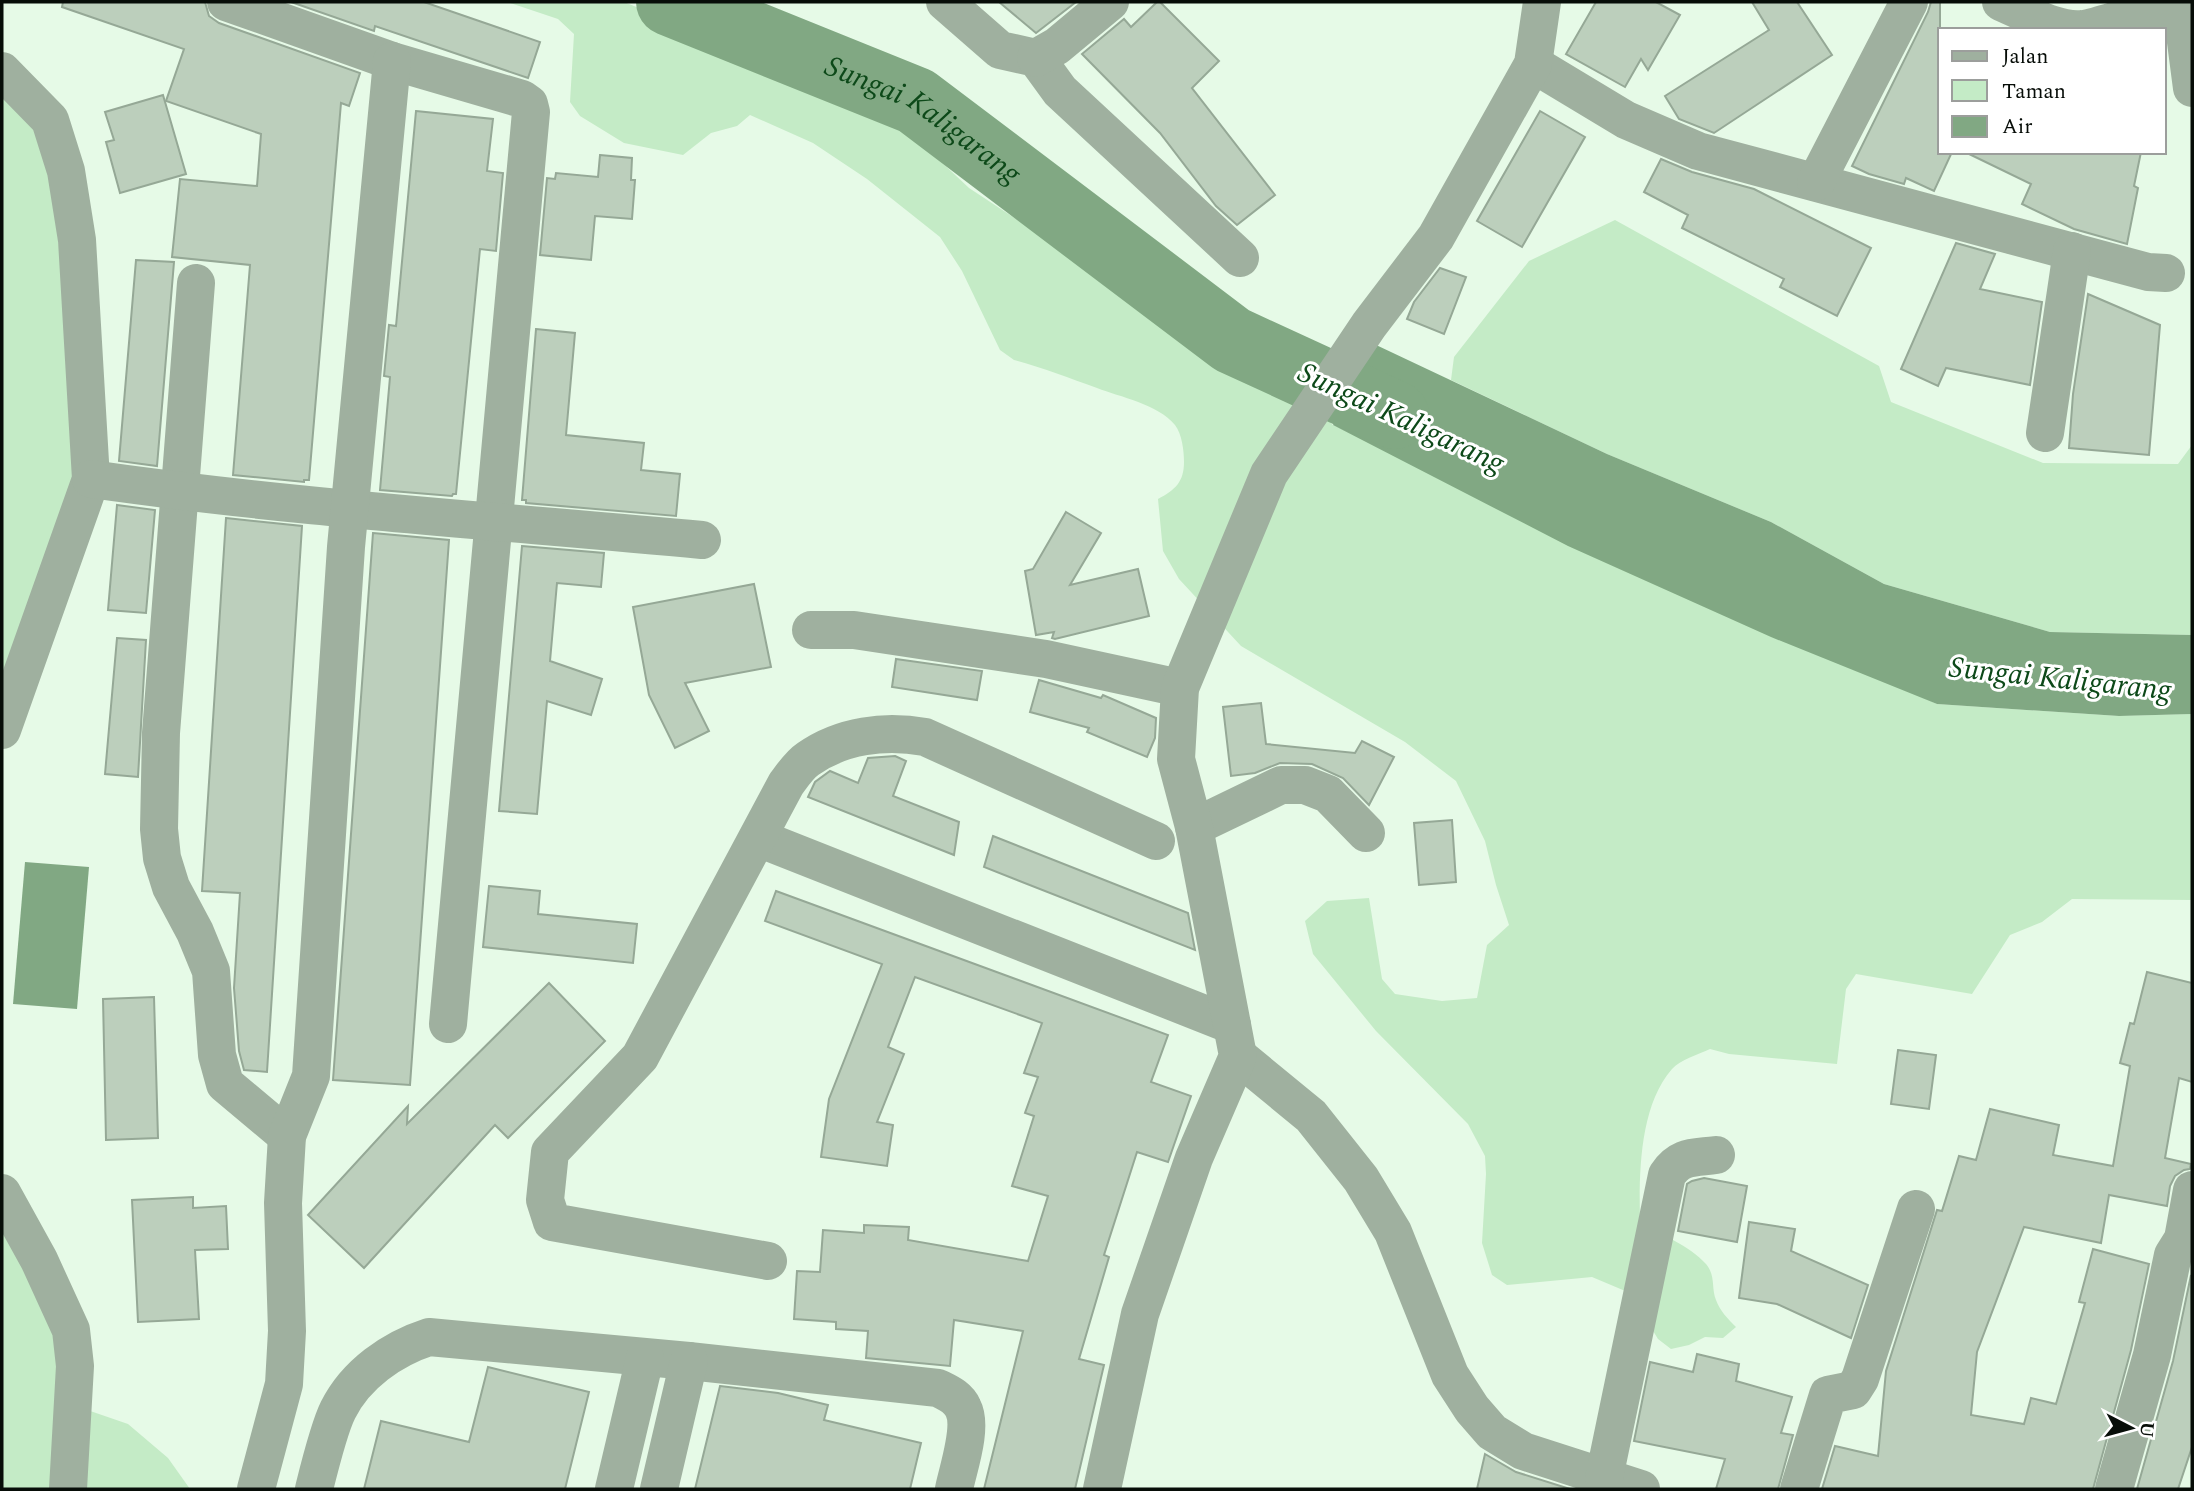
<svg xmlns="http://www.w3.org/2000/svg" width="2194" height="1491" font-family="Spectral,serif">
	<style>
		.green { fill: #c4ebc6 }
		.water { fill: #81a883 }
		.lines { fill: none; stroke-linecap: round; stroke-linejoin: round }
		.river { stroke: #81a883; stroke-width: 68 }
		.building { fill: #bccfbc; stroke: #95a896; stroke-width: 2 }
		.street { stroke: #9fb09f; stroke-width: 38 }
		.labels { text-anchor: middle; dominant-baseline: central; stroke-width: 6; stroke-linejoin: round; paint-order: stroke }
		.water-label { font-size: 30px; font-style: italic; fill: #0d4919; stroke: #fff }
	</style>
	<rect width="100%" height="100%" fill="#e6fae7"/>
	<g class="green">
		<path d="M507,2H624L659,16L888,122L918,140L969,188L1224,356L1297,394L1333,425L1937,704L2119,716L2192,714V900L2072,899L2042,922L2010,935L1972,994L1856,974L1846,989L1837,1064L1729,1054L1710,1049C1699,1054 1680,1060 1672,1069C1639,1107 1639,1174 1640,1223C1661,1234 1690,1246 1706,1264C1716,1276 1711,1288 1716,1300C1720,1311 1728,1319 1736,1327L1723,1338L1705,1337L1689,1345L1671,1349L1658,1339L1630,1293L1592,1277L1507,1285L1492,1275L1482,1243L1486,1174L1485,1156L1468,1124L1376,1031L1313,954L1305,921L1327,901L1369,898L1382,979L1395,994L1442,1001L1477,998L1487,945L1509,925L1496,885L1485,841L1456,781L1405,742L1241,646L1179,579L1163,551L1158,499C1175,490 1184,482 1184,462C1184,451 1182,434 1175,425C1158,404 1120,397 1097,388C1069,378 1043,368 1014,360L1000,350L962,271L940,237L867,179L813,143L750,115L737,126L711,133L683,155L624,143L580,116L570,102L574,34L558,19Z"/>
		<path d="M2,92L45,123L85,478L2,713Z"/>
		<path d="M1615,220L1879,366L1891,402L2043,463L2178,464L2192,445V635L2050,632L1884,584L1771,522L1607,454L1451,380L1454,357L1529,261Z"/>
		<path d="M2,1205L65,1332L67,1403L128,1424L168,1458L190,1489H2Z"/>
	</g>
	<g class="water">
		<path d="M1374,344L1607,454L1771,522L1884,584L2050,632L2192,635V714L2119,716L1937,704L1771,637L1568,546L1333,425Z"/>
		<path d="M25,862L89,867L77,1009L13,1004Z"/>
	</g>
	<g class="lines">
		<path class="river" id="s1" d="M670,2L916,101L1232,340L1395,415"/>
	</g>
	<g class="building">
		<path d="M63,2H205L209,16L219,23L360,73L349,106L341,103L309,480H304V482L233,475L250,265L172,257L180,179L257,186L261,134L166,101L184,49L62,7Z"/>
		<path d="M291,2H424L540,42L528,78L375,26L374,31Z"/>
		<path d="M999,2H1076L1036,33Z"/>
		<path d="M1157,2H1160L1219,61L1192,88L1275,195L1237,225L1216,206L1160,133L1082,54L1124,19L1131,27Z"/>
		<path d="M1596,2H1656L1680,15L1648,70L1641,59L1625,87L1566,54Z"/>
		<path d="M1752,2H1797L1832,55L1714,133L1679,119L1665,96L1769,30Z"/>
		<path d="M1931,2H1940V152H1952L1934,191L1906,178L1904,184L1869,174L1852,166L1928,12Z"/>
		<path d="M163,95L186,174L120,193L106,142L114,140L105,112Z"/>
		<path d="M416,111L493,119L487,171L503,173L496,251L480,249L456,494H453L452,496L380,490L390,377L384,376L389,325L396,326Z"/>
		<path d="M1540,111L1585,137L1522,247L1477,221Z"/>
		<path d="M1965,152H2141L2134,186L2138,188L2127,244L2074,229L2022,204L2031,184Z"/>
		<path d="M600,155L632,158L631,180H635L632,219L595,216L591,260L540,255L547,178L555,179L556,173L598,177Z"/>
		<path d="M1661,159L1692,172L1754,189L1871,248L1837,316L1780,287L1784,279L1682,228L1688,215L1644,192Z"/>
		<path d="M1956,243L1995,254L1980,289L2042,302L2030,385L1946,368L1938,386L1901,369Z"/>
		<path d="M136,260L174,262L157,466L119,461Z"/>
		<path d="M1440,268L1466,277L1444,334L1407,319L1414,302Z"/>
		<path d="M2088,294L2160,325L2149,455L2069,448L2073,394Z"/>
		<path d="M536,329L575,333L566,435L644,443L641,470L680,474L676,516L526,503V500H522Z"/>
		<path d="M117,505L155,510L146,613L108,610Z"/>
		<path d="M1066,512L1101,533L1070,585L1138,569L1149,616L1055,639L1052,638L1054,632L1036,635L1025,571L1033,569Z"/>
		<path d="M226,518L302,526L267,1072L244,1070L239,1051L234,988L240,893L202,891Z"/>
		<path d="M373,533L449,540L410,1085L333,1080Z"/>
		<path d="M522,546L604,553L601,587L557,583L550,661L602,679L591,715L547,701L537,814L499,811Z"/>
		<path d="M754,584L771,667L685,683L709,731L675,748L649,695L633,607Z"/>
		<path d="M117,638L146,640L138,777L105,774Z"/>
		<path d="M896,659L982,671L977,700L892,687Z"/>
		<path d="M1039,680L1101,698L1103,695L1156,718L1155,738L1147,757L1087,732L1089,728L1030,712Z"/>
		<path d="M1261,703L1266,744L1355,753L1362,741L1394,757L1369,805L1343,778L1312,764L1280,763L1255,773L1231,776L1223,707Z"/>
		<path d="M895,756L906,761L893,796L959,822L954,855L808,797L815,782L830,771L858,783L868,758Z"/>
		<path d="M1452,820L1456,882L1419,885L1414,823Z"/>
		<path d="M993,836L1188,913L1195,950L984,867Z"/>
		<path d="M489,886L540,891L538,914L637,924L633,963L483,947Z"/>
		<path d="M776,891L1168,1035L1151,1082L1191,1096L1168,1162L1137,1152L1104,1255L1109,1257L1079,1359L1104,1365L1075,1489H984L1023,1331L954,1320L950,1366L866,1358L868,1331L836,1329V1322L794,1319L797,1271L820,1272L823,1230L864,1233V1225L909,1227L908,1240L1028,1261L1048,1196L1012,1186L1034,1116L1025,1113L1038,1077L1024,1073L1042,1023L915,977L888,1047L904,1054L877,1122L893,1125L887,1166L821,1157L829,1099L882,964L765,921Z"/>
		<path d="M2147,972L2192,983V1082L2179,1078L2165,1158L2191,1164L2190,1169L2184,1170L2175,1176L2170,1186L2167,1206L2109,1195L2101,1243L2024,1227L1977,1352L1971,1415L2024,1424L2031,1398L2056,1404L2085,1303L2079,1302L2093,1249L2149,1264L2131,1350L2093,1489H1822L1835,1446L1878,1456L1886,1371L1937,1210L1942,1211L1959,1156L1976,1160L1990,1109L2059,1125L2053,1155L2113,1166L2130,1066L2120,1063L2130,1023L2134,1024Z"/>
		<path d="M549,983L605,1041L508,1138L495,1125L364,1268L308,1215L408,1106L407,1124Z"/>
		<path d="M154,997L158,1138L106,1140L103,999Z"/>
		<path d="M1898,1050L1936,1055L1929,1109L1891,1104Z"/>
		<path d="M1704,1178L1747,1186L1737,1242L1678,1231L1687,1184L1692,1181Z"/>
		<path d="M193,1197V1208L226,1206L228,1249L195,1250L199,1319L138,1322L132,1200Z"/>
		<path d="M1749,1222L1795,1229L1791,1251L1868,1285L1851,1338L1777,1304L1739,1298Z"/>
		<path d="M2191,1275L2192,1447L2178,1489H2137L2173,1361Z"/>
		<path d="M1697,1354L1739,1364L1736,1381L1792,1397L1781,1433L1793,1435L1778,1489H1716L1725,1459L1634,1441L1650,1362L1693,1372Z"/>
		<path d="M488,1367L589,1392L565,1489H364L381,1421L469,1442Z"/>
		<path d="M720,1386L778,1393L828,1405L824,1420L921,1443L910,1489H695Z"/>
		<path d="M1485,1454L1516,1472L1570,1489H1477Z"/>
	</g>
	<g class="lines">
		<g class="street">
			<path d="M226,2L392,61L522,99L529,104L531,112L448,1024"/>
			<path d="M945,2L1000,50L1036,58L1060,91L1240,258"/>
			<path d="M2001,2C2026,12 2055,32 2083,29C2106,26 2164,0 2182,11L2192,88"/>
			<path d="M1036,58L1057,46L1110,2"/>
			<path d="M1533,64L1626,120L1698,151L2148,272L2166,273"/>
			<path d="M2,71L50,120L66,171L77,240L91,479L2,730"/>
			<path d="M1816,182L1909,2"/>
			<path d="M196,283L161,733L159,829L162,858L171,887L195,932L211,971L217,1055L225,1084L287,1136"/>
			<path d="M2045,433L2072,251"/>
			<path d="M91,479C293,508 498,521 702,540"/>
			<path d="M811,630H854L1046,659L1180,688"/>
			<path d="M1194,827L1281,785H1305L1328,794L1366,833"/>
			<path d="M758,838L1232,1025"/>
			<path d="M1238,1056L1311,1116L1361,1179L1393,1232L1450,1375L1472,1409L1492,1432L1523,1451L1641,1489"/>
			<path d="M2,1193L39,1260L71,1330L75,1366L68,1489"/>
			<path d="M768,1261L552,1222L545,1200L550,1152L640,1057L786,784C792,776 799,765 808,759C842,735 885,730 925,737L1156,841"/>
			<path d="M1604,1478L1667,1175C1680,1155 1694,1158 1716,1155"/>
			<path d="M256,1489L284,1384L287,1331L283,1203L287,1136L311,1076L346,547L392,61"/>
			<path d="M314,1489C319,1469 329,1428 338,1410C356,1374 392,1349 429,1337L689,1361L938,1388C948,1393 958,1397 963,1408C973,1427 958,1469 954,1489"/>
			<path d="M614,1489L645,1358"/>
			<path d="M659,1489L689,1361"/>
			<path d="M1102,1489L1140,1314L1194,1158L1238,1056L1194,827L1176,759L1180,688L1269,474L1369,325L1436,237L1533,64L1542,2"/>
			<path d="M1799,1489L1828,1395L1853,1390L1860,1379L1916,1209"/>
			<path d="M2114,1489L2152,1355L2173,1255L2183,1239L2192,1190"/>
		</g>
	</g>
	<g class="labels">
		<g class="water-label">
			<text stroke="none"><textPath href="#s1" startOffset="280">Sungai Kaligarang</textPath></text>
			<text transform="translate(1401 418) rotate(25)">Sungai Kaligarang</text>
			<text transform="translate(2060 679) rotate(6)">Sungai Kaligarang</text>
		</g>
	</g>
	<rect width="2194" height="1491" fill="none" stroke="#070d08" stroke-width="7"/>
	<rect x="1938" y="28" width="228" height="126" fill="#ffffff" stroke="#9c9e9c" stroke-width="2"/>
	<rect x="1952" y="51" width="35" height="10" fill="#9fb09f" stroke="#9c9e9c" stroke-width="2"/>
	<text x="2002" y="63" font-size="21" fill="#070d08">Jalan</text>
	<rect x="1952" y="80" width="35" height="21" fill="#c4ebc6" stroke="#9c9e9c" stroke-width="2"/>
	<text x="2002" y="98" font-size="21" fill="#070d08">Taman</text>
	<rect x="1952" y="116" width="35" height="21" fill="#81a883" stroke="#9c9e9c" stroke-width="2"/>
	<text x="2002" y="133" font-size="21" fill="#070d08">Air</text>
	<g transform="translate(2131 1428) rotate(96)" stroke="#ffffff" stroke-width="5" paint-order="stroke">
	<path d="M0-5L12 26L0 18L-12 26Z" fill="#070d08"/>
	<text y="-10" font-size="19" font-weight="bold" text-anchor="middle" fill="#070d08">U</text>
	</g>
</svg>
